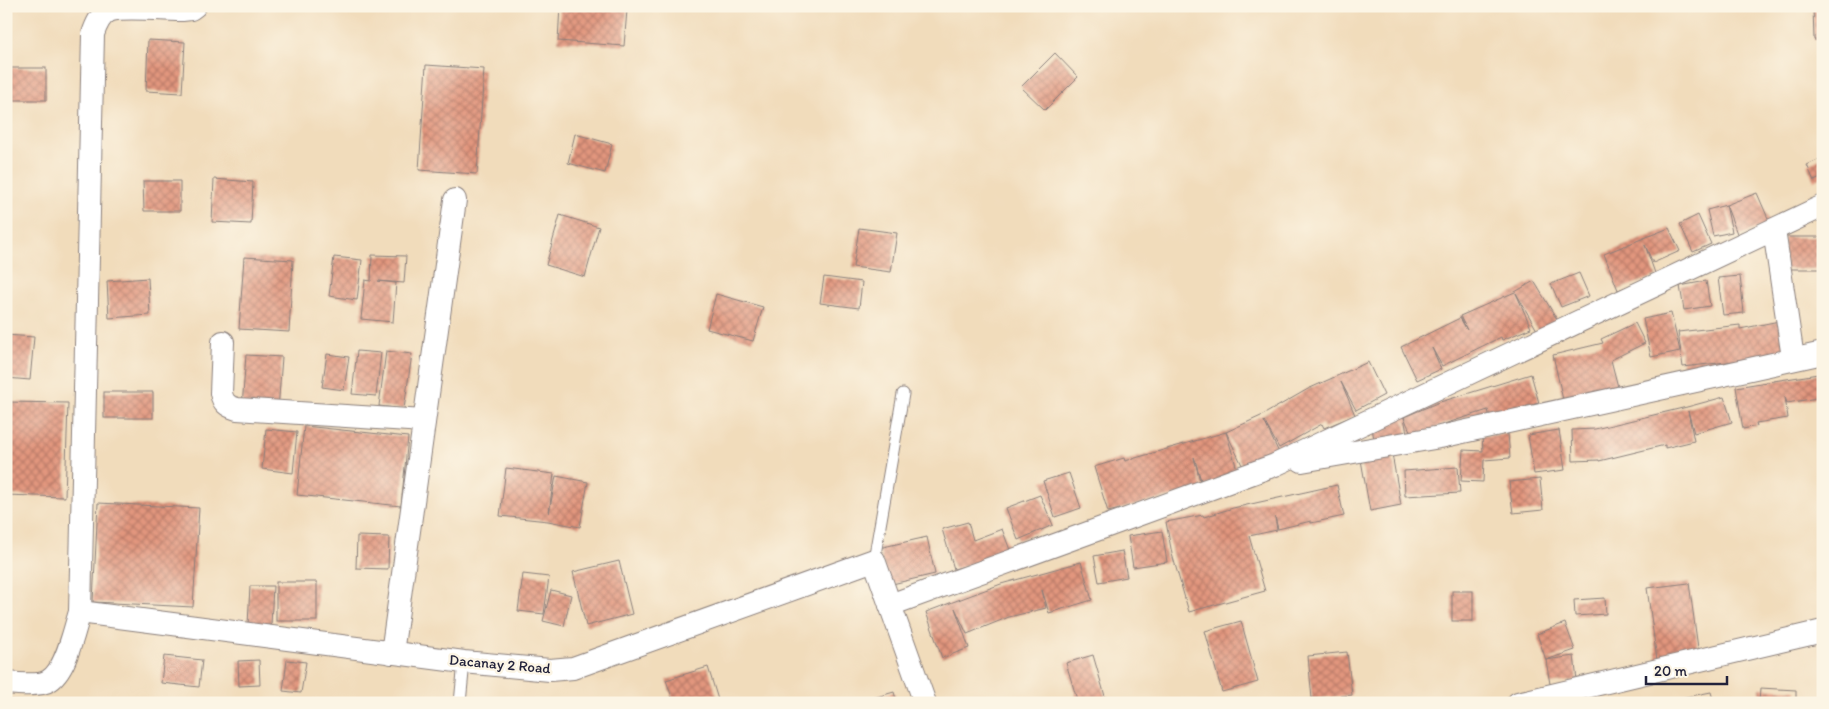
<svg xmlns="http://www.w3.org/2000/svg" width="1829" height="709" font-family="Itim,sans-serif">
	<style>
		.building { fill: url(#building-cross-hatch) }
		.lines { fill: none; stroke-linecap: round; stroke-linejoin: round }
		.service-casing { stroke: #8a7f7b; stroke-width: 13 }
		.minor-casing { stroke: #8a7f7b; stroke-width: 24 }
		.service { stroke: #fff; stroke-width: 11 }
		.minor { stroke: #fff; stroke-width: 22 }
		.labels { text-anchor: middle; dominant-baseline: central; stroke-width: 5; stroke-linejoin: round; paint-order: stroke }
		.street-label { font-size: 15px; fill: #22223b; stroke: #fcf5e5 }
	</style>
	<defs>
		<pattern id="building-cross-hatch" width="8" height="8" patternUnits="userSpaceOnUse" patternTransform="scale(1.25)"><rect width="8" height="8" fill="#e2967e"/><path d="M0 0l8 8M0 8l8-8" fill="none" stroke="#b77a68"/></pattern>
	</defs>
	<rect width="100%" height="100%" fill="#fcf5e5"/>
	<filter id="ink" filterUnits="userSpaceOnUse"><feTurbulence type="fractalNoise" baseFrequency=".02" numOctaves="2"/><feDisplacementMap in="SourceGraphic" scale="10" xChannelSelector="R" yChannelSelector="G"/><feConvolveMatrix kernelMatrix="1 2 1 2 8 2 1 2 1" color-interpolation-filters="sRGB"/></filter>
	<filter id="wash" filterUnits="userSpaceOnUse"><feTurbulence type="fractalNoise" baseFrequency=".0096" numOctaves="4" result="noise"/><feDisplacementMap in="SourceGraphic" scale="20" xChannelSelector="R" yChannelSelector="G"/><feGaussianBlur stdDeviation="1.12" result="paint"/><feColorMatrix in="noise" values="0 0 0 0 0 0 0 0 0 0 0 0 0 0 0 0 0 1.4 0 .05"/><feComposite in="paint" operator="in"/></filter>
	<g filter="url(#wash)">
		<rect width="100%" height="100%" fill="#f1dcbb"/>
		<g id="blocks">
			<g class="building">
				<path d="M560,6L627,10L624,46L558,41Z"/>
				<path d="M1813,6H1823V40H1814Z"/>
				<path d="M148,40L185,42L182,93L146,91Z"/>
				<path d="M1055,53L1078,77L1045,110L1021,87Z"/>
				<path d="M426,65L484,69L477,174L419,170Z"/>
				<rect x="8" y="68" width="38" height="32"/>
				<path d="M575,134L612,144L605,173L568,163Z"/>
				<path d="M1820,159L1823,165V177L1814,181L1807,165Z"/>
				<path d="M214,179L253,182L251,224L212,222Z"/>
				<path d="M143,181H180V211H144Z"/>
				<path d="M1757,193L1770,223L1738,236L1726,205Z"/>
				<path d="M1726,205L1732,232L1713,236L1707,210Z"/>
				<path d="M560,215L599,227L585,277L546,265Z"/>
				<path d="M1698,215L1711,244L1693,252L1680,224Z"/>
				<path d="M859,228L897,233L891,272L853,267Z"/>
				<path d="M1669,228L1680,251L1653,263L1645,245L1656,276L1618,290L1604,254Z"/>
				<rect x="1784" y="237" width="37" height="32"/>
				<path d="M372,255L406,256L404,283L378,281L396,283L393,322L361,319L365,280L371,281Z"/>
				<path d="M244,257L293,260L289,332L239,329Z"/>
				<path d="M334,257L362,260L357,300L329,296Z"/>
				<path d="M1579,273L1589,296L1561,307L1551,284Z"/>
				<path d="M1740,276L1744,313L1723,315L1718,278Z"/>
				<path d="M824,277L862,282L859,308L820,303Z"/>
				<path d="M148,278L150,315L109,318L107,281Z"/>
				<path d="M1534,281L1558,321L1538,332L1516,293L1531,328L1502,340L1501,337L1442,366L1432,348L1441,369L1417,380L1401,347L1460,318L1467,330L1460,316L1515,292Z"/>
				<path d="M1706,281L1710,306L1684,310L1680,286Z"/>
				<path d="M716,294L763,307L753,341L707,329Z"/>
				<path d="M1671,313L1680,351L1651,357L1643,319Z"/>
				<path d="M1784,320L1790,351L1744,360L1683,367L1678,332L1740,325V329Z"/>
				<path d="M1635,323L1645,343L1611,360L1618,387L1563,400L1553,355L1603,343L1601,339Z"/>
				<path d="M6,335L34,337L30,380L6,378Z"/>
				<path d="M357,351L381,353L376,396L352,394Z"/>
				<path d="M386,351L412,354L404,409L379,406Z"/>
				<path d="M327,354L349,357L344,390L322,387Z"/>
				<path d="M246,355L282,357L278,410L242,407Z"/>
				<path d="M1368,362L1384,395L1356,410L1341,382L1355,415L1324,428L1322,424L1279,448L1264,421L1280,455L1245,471L1226,432L1261,416L1308,389Z"/>
				<path d="M1531,374L1539,403L1490,417L1488,410L1444,424L1413,438L1404,417L1408,439L1375,444L1371,423L1404,417L1437,403Z"/>
				<path d="M1818,374L1819,384L1823,383V397L1787,403L1785,397L1788,418L1756,423L1757,426L1743,429L1736,387Z"/>
				<rect x="104" y="392" width="49" height="26"/>
				<path d="M1724,397L1732,422L1694,433L1688,411L1694,441L1665,448V445L1599,461V460L1573,461L1572,430L1595,429L1687,407Z"/>
				<path d="M6,402L68,403L65,497L6,495Z"/>
				<path d="M304,426L408,437L401,506L297,495Z"/>
				<path d="M266,429L297,432L293,473L262,469Z"/>
				<path d="M1559,430L1565,470L1534,474L1528,435Z"/>
				<path d="M1226,432L1239,476L1203,487L1194,457L1202,489L1108,512L1094,467L1124,458L1125,461Z"/>
				<path d="M1508,434L1510,458L1484,460L1483,482L1461,481L1463,450L1483,451L1482,436Z"/>
				<path d="M1392,454L1401,505L1370,511L1361,460Z"/>
				<path d="M1458,467L1460,493L1405,496L1404,471Z"/>
				<path d="M506,468L554,474L549,513L556,476L588,482L580,527L548,521L500,516Z"/>
				<path d="M1069,473L1081,508L1055,517L1043,481Z"/>
				<path d="M1540,479L1543,510L1513,513L1509,482Z"/>
				<path d="M1337,485L1344,516L1311,523V521L1278,529L1275,517L1277,530L1249,536L1265,591L1189,612L1172,554L1166,522L1203,515L1204,517L1233,508Z"/>
				<path d="M1040,495L1053,525L1018,540L1006,508Z"/>
				<path d="M98,503L199,508L193,607L93,602Z"/>
				<path d="M968,522L973,540L1002,529L1010,550L980,562L954,569L942,529Z"/>
				<path d="M1162,531L1167,562L1133,567L1128,536Z"/>
				<path d="M357,536L389,537L388,569L356,568Z"/>
				<path d="M927,537L935,574L888,585L879,548Z"/>
				<path d="M1122,551L1127,577L1099,582L1094,556Z"/>
				<path d="M619,561L632,614L586,626L573,572Z"/>
				<path d="M1081,562L1092,600L1049,613L1042,590L1046,608L1009,617L967,634L955,608L969,648L942,658L926,612L1001,584Z"/>
				<path d="M523,574L549,577L544,614L518,611Z"/>
				<rect x="276" y="582" width="41" height="39"/>
				<path d="M1689,583L1699,655L1657,660L1647,588Z"/>
				<path d="M250,586H273L271,625H248Z"/>
				<path d="M551,590L571,595L564,626L543,621Z"/>
				<rect x="1452" y="591" width="21" height="30"/>
				<path d="M1605,598L1606,614L1575,616L1574,600Z"/>
				<path d="M1241,621L1258,682L1222,692L1205,631Z"/>
				<path d="M1565,623L1575,650L1546,660L1537,634Z"/>
				<path d="M1347,652L1352,695L1312,699L1308,656Z"/>
				<path d="M1093,655L1107,703H1078L1066,663Z"/>
				<path d="M164,656L202,660L199,687L161,683Z"/>
				<path d="M1574,656L1577,680L1550,684L1546,660Z"/>
				<path d="M259,660L260,685L239,686L238,661Z"/>
				<path d="M287,660L306,662L301,693L283,691Z"/>
				<path d="M708,667L719,703H674L666,680Z"/>
				<path d="M1760,688L1796,690V703H1759Z"/>
				<path d="M894,692L897,703H859V702Z"/>
				<path d="M1711,692L1714,703H1682L1681,698Z"/>
				<path d="M1810,699L1823,700V703H1810Z"/>
				<path d="M6,700L33,701V703H6Z"/>
			</g>
		</g>
	</g>
	<g filter="url(#ink)">
		<use href="#blocks" fill-opacity="0" stroke="#8a7f7b" stroke-width="1"/>
		<g class="lines">
			<g class="service-casing">
				<g id="service">
					<path d="M874,560L903,394"/>
					<path d="M460,703L464,662"/>
				</g>
			</g>
			<g class="minor-casing">
				<g id="minor">
					<path d="M1774,230L1793,358"/>
					<path d="M223,342L221,393C223,403 227,406 237,409L424,421"/>
					<path d="M1302,461L1440,437L1823,353"/>
					<path d="M890,605L1275,465L1823,206"/>
					<path d="M80,612L93,34C96,25 100,15 109,11C119,6 168,10 182,10L191,9L195,6"/>
					<path d="M392,653L455,200"/>
					<path d="M6,683C17,684 40,686 48,681C66,672 74,630 80,612L464,662L550,670L573,668L874,560L925,703"/>
					<path d="M1518,703L1823,631"/>
				</g>
			</g>
			<use href="#service" class="service"/>
			<use href="#minor" class="minor"/>
		</g>
	</g>
	<g class="labels">
		<g class="street-label">
			<text transform="translate(500 664) rotate(5)">Dacanay 2 Road</text>
		</g>
	</g>
	<rect width="1829" height="709" fill="none" stroke="#fcf5e5" stroke-width="25"/>
	<path d="M1646 676v8h81v-8" fill="none" stroke="#22223b" stroke-width="2.5"/>
	<text x="1654" y="676" font-size="15" fill="#22223b" stroke="#fcf5e5" stroke-width="4" paint-order="stroke">20 m</text>
</svg>
